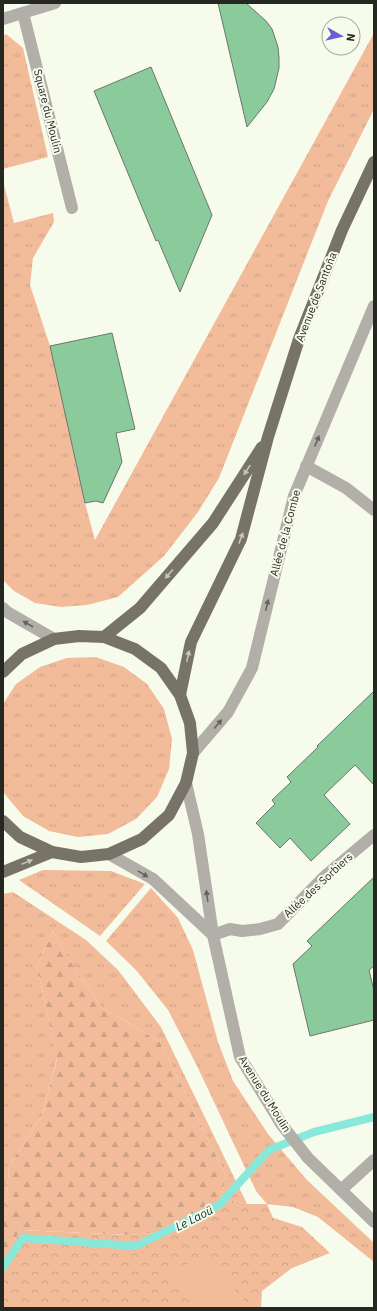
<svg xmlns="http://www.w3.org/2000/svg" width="377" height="1311" font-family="'IBM Plex Sans',sans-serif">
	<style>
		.grass { fill: url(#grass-tufts) }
		.forest { fill: url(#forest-firs) }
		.park { fill: url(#park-crowns) }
		.pitch { fill: #f2bc9b }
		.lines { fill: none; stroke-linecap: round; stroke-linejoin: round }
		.stream { stroke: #88e9db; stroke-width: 8 }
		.building { fill: #8bcb9b; stroke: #6a766d }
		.minor { stroke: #b2afa9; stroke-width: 12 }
		.major { stroke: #787368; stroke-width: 12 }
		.oneway { fill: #64645e }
		.oneway2 { fill: #c4c5b7 }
		.labels { text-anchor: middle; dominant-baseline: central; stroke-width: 4; stroke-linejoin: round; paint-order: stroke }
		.street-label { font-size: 11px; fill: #252721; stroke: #f7fbec }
		.water-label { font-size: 12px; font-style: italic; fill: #02332e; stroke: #f7fbec }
	</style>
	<defs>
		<pattern id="grass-tufts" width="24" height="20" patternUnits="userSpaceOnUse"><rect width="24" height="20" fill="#f2bc9b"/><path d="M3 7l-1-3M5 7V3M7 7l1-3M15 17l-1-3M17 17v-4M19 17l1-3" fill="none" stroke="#cfa285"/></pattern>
		<pattern id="forest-firs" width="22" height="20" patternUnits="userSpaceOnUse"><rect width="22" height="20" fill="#f2bc9b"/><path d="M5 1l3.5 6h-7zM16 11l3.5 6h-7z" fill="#cfa285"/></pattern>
		<pattern id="park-crowns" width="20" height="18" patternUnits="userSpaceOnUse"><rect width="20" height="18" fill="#f2bc9b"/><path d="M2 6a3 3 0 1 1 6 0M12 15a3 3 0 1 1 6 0" fill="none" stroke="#cfa285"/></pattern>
	</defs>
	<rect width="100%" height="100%" fill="#f7fbec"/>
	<g class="grass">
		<path d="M374,33V109L328,201L219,478L198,512L164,556L118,597L87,605L61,607L35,603L14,591L3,580V181L14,223L53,213L54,222L33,258L30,285L50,346L85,503L95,540Z"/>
		<path d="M6,34L23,48L48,157L3,169V36Z"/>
		<path d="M96,657L124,667L147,684L164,709L172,739L169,769L157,797L136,819L108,834L78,837L49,831L23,816L3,792V704L16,684L40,667L67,658Z"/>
		<path d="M43,870L111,871L145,884L100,936L19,880Z"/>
		<path d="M151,888L178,918L193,950L218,1042L233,1081L268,1134L306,1179L374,1243V1262L318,1217L293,1207L267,1204L256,1191L197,1066L168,1010L136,970L106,941Z"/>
		<path d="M13,892L86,940L118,970L161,1027L247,1204L221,1198L226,1176L160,1042L101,1007L68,958L53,931L37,966L57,1058L42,1116L9,1166L6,1210L3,1215V894Z"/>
	</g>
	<path class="forest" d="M53,931L68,958L101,1007L160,1042L226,1176L221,1198L188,1229L131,1235L21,1230L3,1256V1215L6,1210L9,1166L42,1116L57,1059L37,966Z"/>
	<path class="park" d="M221,1198L247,1204H267L273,1218L302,1227L330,1253L292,1268L262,1291L261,1308H3V1256L21,1230L131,1235L188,1229Z"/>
	<path class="pitch" d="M208,1258L251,1308H203L169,1271Z"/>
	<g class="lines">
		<path class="stream" d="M3,1267L23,1238L136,1246L219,1205L269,1150L314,1132L374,1117"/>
	</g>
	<g class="building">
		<path d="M218,3H246L266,21L272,29L278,47L279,58V68L274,89L267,102L247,127Z"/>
		<path d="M151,67L212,215L180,292L158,240L156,241L94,91Z"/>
		<path d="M112,333L135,429L116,433L122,462L103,503L96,501L85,503L50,346Z"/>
		<path d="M374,691V785L355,765L324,795L350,824L311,861L290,838L280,848L256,823L275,804L272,800L291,782L287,777L318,747L317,746Z"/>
		<path d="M374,877V966L369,970L374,991V1020L310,1036L293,964L312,946L307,941Z"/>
	</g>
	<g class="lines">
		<g class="minor">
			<path d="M23,13L72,208"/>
			<path d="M3,19L55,3"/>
			<path d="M306,466L346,488L374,510"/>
			<path d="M3,608L7,612L54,639"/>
			<path d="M193,753L228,712L252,668L294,496L374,306"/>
			<path d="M186,783L198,834L213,935L240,1057L282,1125L308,1158L374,1222"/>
			<path d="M109,854L153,879L213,935"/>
			<path d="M213,935L230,929L242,931L260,929L278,924L325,876L374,835"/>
			<path d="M341,1190L374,1160"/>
		</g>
		<g class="major">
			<path d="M104,637L140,608L213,523L262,447"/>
			<path d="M3,672L22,654L54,639L79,636L104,637L135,649L161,668L180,695L190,723L193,753L186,783L169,815L142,839L109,854L81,857L52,852L20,837L3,821"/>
			<path d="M180,695L191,642L241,539L268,437L299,339L342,230L374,162"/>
			<path d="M3,872L52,852"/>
		</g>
	</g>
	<defs><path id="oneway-solid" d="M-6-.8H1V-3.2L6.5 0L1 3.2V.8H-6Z"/></defs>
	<g class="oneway">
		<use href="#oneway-solid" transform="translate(317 441) rotate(-67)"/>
		<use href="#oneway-solid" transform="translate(267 605) rotate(-77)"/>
		<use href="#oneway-solid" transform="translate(28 624) rotate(-150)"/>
		<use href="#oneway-solid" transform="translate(218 724) rotate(-50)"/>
		<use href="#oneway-solid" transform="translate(143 874) rotate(31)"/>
		<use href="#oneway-solid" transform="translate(207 896) rotate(-98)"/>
	</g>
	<g class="oneway2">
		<use href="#oneway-solid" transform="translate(247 470) rotate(123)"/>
		<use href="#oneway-solid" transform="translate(241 538) rotate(-70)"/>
		<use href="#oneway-solid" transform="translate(169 574) rotate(131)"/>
		<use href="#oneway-solid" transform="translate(188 656) rotate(-78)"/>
		<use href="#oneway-solid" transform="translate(27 862) rotate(-22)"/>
	</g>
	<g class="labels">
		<g class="street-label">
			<text transform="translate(48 111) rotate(76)">Square du Moulin</text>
			<text transform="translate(316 297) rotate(-69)">Avenue de Santoña</text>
			<text transform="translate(285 533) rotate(-75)">Allée de la Combe</text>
			<text transform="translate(318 885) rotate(-43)">Allée des Sorbiers</text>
			<text transform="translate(265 1094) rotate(58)">Avenue du Moulin</text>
		</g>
		<g class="water-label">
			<text transform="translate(194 1218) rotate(-27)">Le Laoü</text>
		</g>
	</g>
	<rect width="377" height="1311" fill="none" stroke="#252721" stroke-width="8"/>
	<g transform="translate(341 36) rotate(98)"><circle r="19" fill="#f7fbec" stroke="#a3a69b"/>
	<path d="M0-3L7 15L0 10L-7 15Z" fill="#685fd8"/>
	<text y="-6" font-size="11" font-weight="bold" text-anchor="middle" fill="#252721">N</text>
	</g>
</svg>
